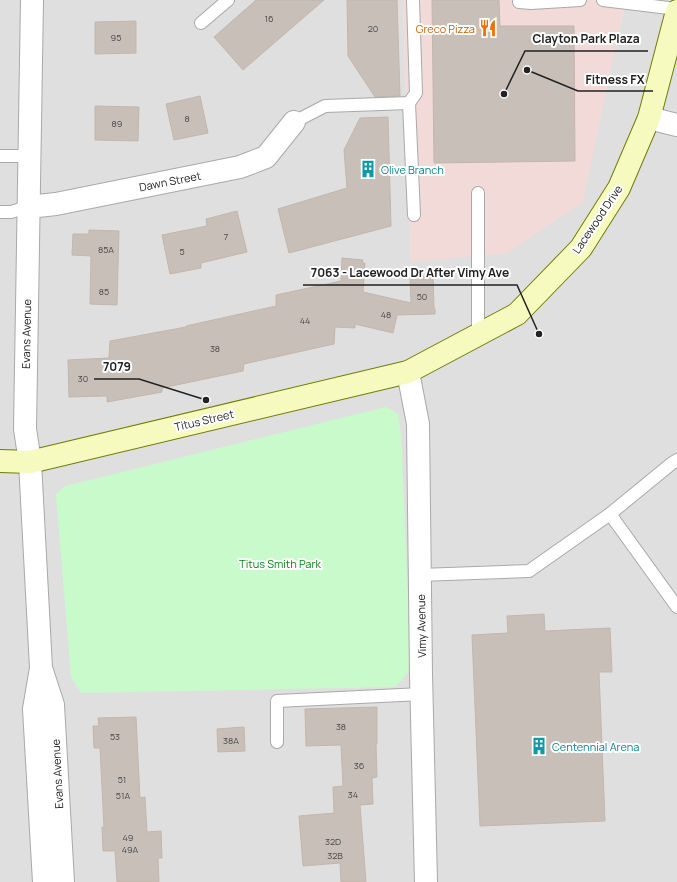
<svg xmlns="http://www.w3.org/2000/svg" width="677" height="882" font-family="Manrope,sans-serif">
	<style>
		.residential { fill: #e0dfdf }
		.commercial { fill: #f2dad9 }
		.park { fill: #c8facc }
		.building { fill: #c7bfb8; stroke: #c4b6ab }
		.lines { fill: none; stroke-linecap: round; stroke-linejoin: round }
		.lane-casing { stroke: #a9a9a9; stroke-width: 14 }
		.street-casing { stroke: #a9a9a9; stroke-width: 24 }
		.secondary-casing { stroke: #707d05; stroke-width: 24 }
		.lane { stroke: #fff; stroke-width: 12 }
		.street { stroke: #fff; stroke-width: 22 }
		.secondary { stroke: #f7fabf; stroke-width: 22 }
		.labels { text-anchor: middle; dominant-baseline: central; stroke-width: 4; stroke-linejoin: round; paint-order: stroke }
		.number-label { font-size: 9px; fill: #4b4948 }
		.food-label { font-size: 11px; fill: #c56008; stroke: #fff; text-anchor: end }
		.culture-label { font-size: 11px; fill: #0d838f; stroke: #fff; text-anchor: start }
		.street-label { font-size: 11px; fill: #222; stroke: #fff }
		.park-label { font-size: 11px; fill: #0c8416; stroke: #fff }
		.leader { fill: none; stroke: #222; stroke-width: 1.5 }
		.callout-dot { fill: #222; stroke: #fff; stroke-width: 1.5 }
		.callout-label { font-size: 12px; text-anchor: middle; font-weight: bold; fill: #222; stroke: #fff; stroke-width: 4; stroke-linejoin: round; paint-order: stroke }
	</style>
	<rect width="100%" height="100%" fill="#f2efe9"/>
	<path class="residential" d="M0,0H403L411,262L617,39L626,0H677V882H0Z"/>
	<path class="commercial" d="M403,0H626L617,39L583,202L507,253L411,262Z"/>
	<path class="park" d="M386,407L398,414L401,433L411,668L396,687L81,693L71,677L56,494L65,486Z"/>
	<g class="building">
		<path d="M256,0H324L243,70L214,37Z"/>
		<path d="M347,0H397L400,96L375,97L348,56Z"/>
		<path d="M432,0H499L500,26H574L575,161L434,163Z"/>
		<path d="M136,21V53L95,54V22Z"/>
		<path d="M200,96L208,133L174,140L166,104Z"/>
		<path d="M95,106L139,107L138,141L95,140Z"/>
		<path d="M388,117L391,226L289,253L278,209L347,188L344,150L360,118Z"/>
		<path d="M237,211L247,252L201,263V268L170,274L162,235L207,226L206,219Z"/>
		<path d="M89,230L119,231L117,305L90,304L91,256L72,255L73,234H89Z"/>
		<path d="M342,258L363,260L362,263H365L363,292L411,303L410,277L433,276L434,308L435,309V314L397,315L393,333L355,324V328L335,327L334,344L244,364L243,371L162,388V392L107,402V396L69,397L68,360L109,358L110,341L186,327V326L276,306V295L341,281Z"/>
		<path d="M544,614L545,631L610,628L612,672H599L605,821L480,826L472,635L508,633L507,616Z"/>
		<path d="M377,707V744H376L377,777L372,778L373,804L360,805L366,882H341L340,863L303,866L299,816L334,813L333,787L343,786L341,745L306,746L305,709Z"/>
		<path d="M136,717L140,798L145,797L147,832L161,831L162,858H158L159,882H117L115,851H103L102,827H104L100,748H94L93,726H99L98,718Z"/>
		<path d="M244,727L245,751L218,752L217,729Z"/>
	</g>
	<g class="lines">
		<g class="lane-casing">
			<g id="lane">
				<path d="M603,0L677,9"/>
				<path d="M519,2L531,3L580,0"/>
				<path d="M201,23L228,0"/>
				<path d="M409,103L414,215"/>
				<path d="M294,122L325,106L409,103L416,93L413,0"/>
				<path d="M0,156H29"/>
				<path d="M478,193V334"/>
				<path d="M0,212H11L28,207"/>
				<path d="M610,514L677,607"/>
				<path d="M420,575L529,571L610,514L671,464L677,460"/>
				<path d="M277,742V701L422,694"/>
			</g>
		</g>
		<g class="street-casing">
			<g id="street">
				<path d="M32,0L25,429L30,462L41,668L34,709L44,882"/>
				<path d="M649,118L677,125"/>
				<path d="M28,207L56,204L240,167L266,157L294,122"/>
				<path d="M408,372L418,424L421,674L426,882"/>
				<path d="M42,671L53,705L63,882"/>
			</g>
		</g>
		<g class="secondary-casing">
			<path id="secondary" d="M0,461L30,462L408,372L517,314L581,248L619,188L649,118L677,11"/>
		</g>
		<use href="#lane" class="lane"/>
		<use href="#street" class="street"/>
		<use href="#secondary" class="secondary"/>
	</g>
	<defs>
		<g id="restaurant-bare" transform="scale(1.38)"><path d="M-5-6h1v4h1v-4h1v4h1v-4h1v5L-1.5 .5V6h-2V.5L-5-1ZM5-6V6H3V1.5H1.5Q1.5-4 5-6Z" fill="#e8710a" stroke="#fff" stroke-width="2.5" paint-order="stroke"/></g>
		<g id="building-bare" transform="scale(1.38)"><path d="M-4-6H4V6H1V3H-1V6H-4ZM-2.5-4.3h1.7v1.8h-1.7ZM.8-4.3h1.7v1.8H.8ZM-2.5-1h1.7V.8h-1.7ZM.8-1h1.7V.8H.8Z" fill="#0f9aa8" stroke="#fff" stroke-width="2.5" paint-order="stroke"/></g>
	</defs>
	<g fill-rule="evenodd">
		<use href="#restaurant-bare" x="488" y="28"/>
		<use href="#building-bare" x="368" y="169"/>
		<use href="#building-bare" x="539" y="746"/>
	</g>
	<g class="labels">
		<g class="number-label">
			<text x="269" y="18">16</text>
			<text x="373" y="28">20</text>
			<text x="116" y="37">95</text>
			<text x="187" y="118">8</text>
			<text x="117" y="123">89</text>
			<text x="226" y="236">7</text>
			<text x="106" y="249">85A</text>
			<text x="182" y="251">5</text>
			<text x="104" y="291">85</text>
			<text x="422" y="296">50</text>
			<text x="386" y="314">48</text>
			<text x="305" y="320">44</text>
			<text x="215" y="348">38</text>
			<text x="83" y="378">30</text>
			<text x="341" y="726">38</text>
			<text x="115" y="736">53</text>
			<text x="231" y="740">38A</text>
			<text x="359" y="765">36</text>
			<text x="122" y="779">51</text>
			<text x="353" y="794">34</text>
			<text x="123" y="795">51A</text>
			<text x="128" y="837">49</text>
			<text x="333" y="841">32D</text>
			<text x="130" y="849">49A</text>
			<text x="335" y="855">32B</text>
		</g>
		<g class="food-label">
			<text x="475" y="28">Greco Pizza</text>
		</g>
		<g class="culture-label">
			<text x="381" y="169">Olive Branch</text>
			<text x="552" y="746">Centennial Arena</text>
		</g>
		<g class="street-label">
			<text transform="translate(170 181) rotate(-11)">Dawn Street</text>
			<text transform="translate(597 219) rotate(-56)">Lacewood Drive</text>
			<text transform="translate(26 334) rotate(-89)">Evans Avenue</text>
			<text transform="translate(204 420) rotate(-13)">Titus Street</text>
			<text transform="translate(421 626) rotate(-91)">Vimy Avenue</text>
			<text transform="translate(57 774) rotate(-93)">Evans Avenue</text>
		</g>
		<g class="park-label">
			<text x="280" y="563">Titus Smith Park</text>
		</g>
	</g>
	<path class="leader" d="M504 94L525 51H648M527 70L578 91H653M539 334L517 285H303M206 400L139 379H94"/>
	<g class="callout-dot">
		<circle cx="504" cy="94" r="4"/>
		<circle cx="527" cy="70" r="4"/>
		<circle cx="539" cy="334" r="4"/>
		<circle cx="206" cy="400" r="4"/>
	</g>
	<g class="callout-label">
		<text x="586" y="43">Clayton Park Plaza</text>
		<text x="615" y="84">Fitness FX</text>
		<text x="410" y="277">7063 - Lacewood Dr After Vimy Ave</text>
		<text x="117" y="371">7079</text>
	</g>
</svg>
